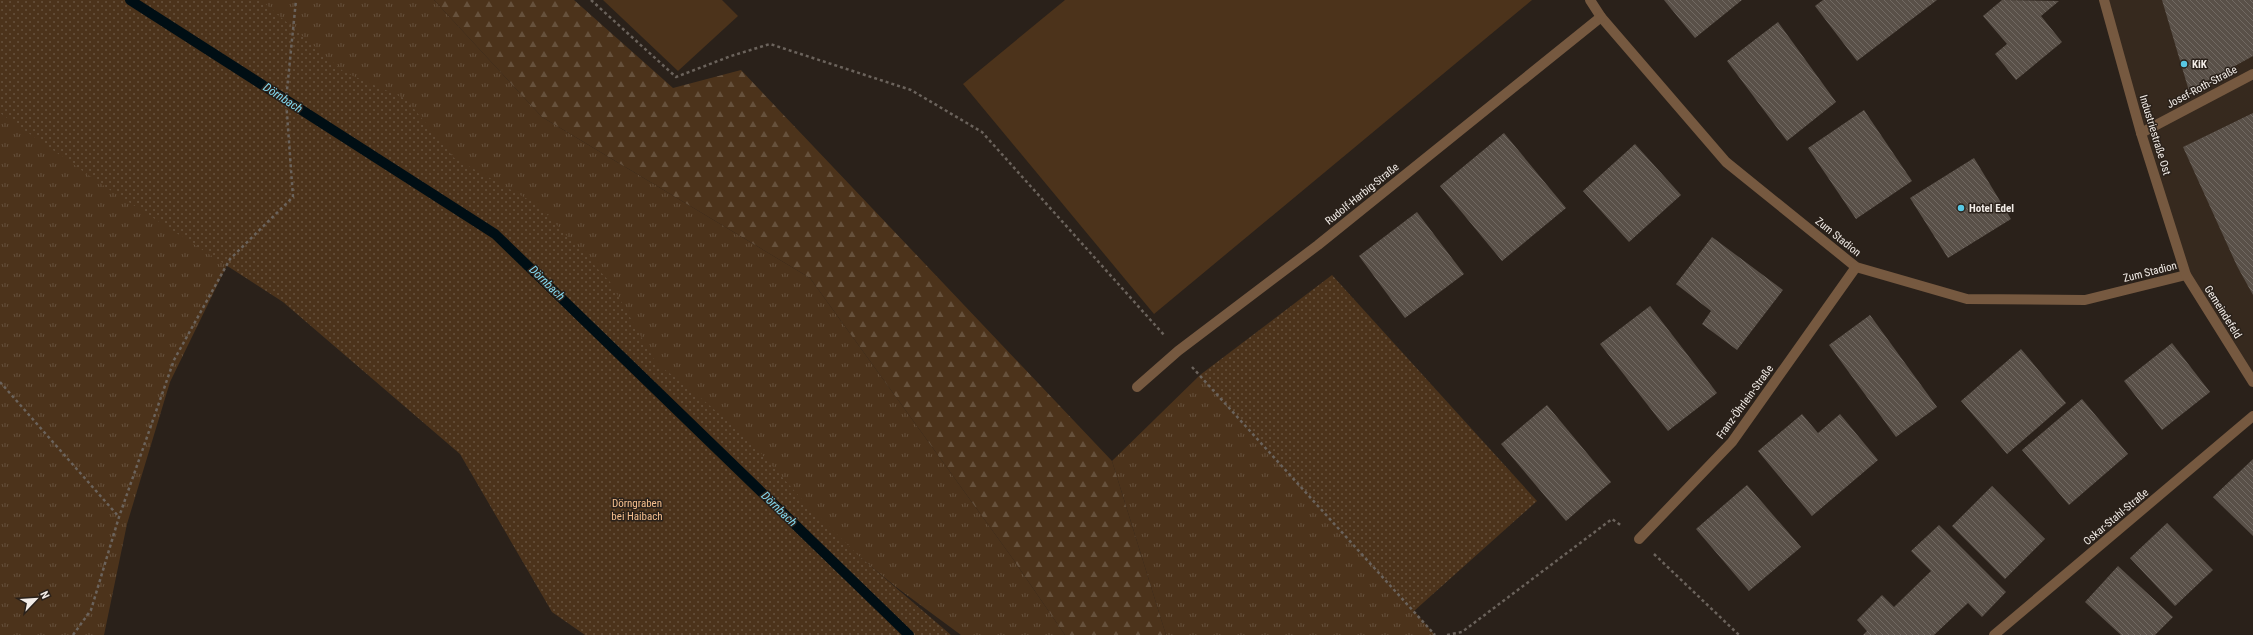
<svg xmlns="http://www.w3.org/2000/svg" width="2253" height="635" font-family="'Roboto Condensed',sans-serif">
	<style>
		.built { fill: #36291e }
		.grass { fill: url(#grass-tufts) }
		.forest { fill: url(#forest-firs) }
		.park { fill: url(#park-dots) }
		.pitch { fill: #4c331b }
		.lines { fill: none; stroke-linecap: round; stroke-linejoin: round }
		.stream { stroke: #000e14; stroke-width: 10 }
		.building { fill: url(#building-back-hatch) }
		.path { stroke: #6b635c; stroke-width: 2.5; stroke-dasharray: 3 3; stroke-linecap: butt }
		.minor { stroke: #765940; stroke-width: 10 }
		.poi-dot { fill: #58c8e4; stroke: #2a211a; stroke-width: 1.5 }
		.labels { text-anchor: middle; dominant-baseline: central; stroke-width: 3; stroke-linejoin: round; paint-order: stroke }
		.poi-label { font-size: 11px; font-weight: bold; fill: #f2ece7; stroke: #2a211a; text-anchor: start }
		.street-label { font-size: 11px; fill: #f2ece7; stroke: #2a211a }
		.park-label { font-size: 11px; fill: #f4be8e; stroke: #2a211a }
		.water-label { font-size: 12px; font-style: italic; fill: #84d9f0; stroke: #2a211a }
	</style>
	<defs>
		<pattern id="grass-tufts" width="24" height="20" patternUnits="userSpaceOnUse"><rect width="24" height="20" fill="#4c331b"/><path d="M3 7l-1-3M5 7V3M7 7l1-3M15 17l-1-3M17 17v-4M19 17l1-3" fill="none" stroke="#66513c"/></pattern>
		<pattern id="forest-firs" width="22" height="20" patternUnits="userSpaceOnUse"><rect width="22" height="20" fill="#4c331b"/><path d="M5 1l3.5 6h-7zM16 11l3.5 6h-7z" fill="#66513c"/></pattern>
		<pattern id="park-dots" width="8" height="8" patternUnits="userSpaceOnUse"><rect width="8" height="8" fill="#4c331b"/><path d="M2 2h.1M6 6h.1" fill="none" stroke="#66513c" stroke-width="1.8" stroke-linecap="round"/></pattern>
		<pattern id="building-back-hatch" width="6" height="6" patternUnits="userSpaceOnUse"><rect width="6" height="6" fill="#595048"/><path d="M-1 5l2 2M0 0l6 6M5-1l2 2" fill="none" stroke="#716962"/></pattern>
	</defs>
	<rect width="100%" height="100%" fill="#2a211a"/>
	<path class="built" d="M2104,0H2253V375L2188,275Z"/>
	<g class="grass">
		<path d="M185,0H434L542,117L810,278L1013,559L1065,635H961L896,587Z"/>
		<path d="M0,13L412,376L230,259L170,382L127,524L104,635H0Z"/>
		<path d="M1200,375L1414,611L1435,635H1166L1112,461Z"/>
	</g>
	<path class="forest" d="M434,0H574L673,88L741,70L1112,461L1166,635H1065L1013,559L810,278L542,117Z"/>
	<g class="park">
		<path d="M0,0H261L344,72L406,99L454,158L538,205L610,282L656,363L694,392L749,440L806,504L859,556L951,635H585L552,612L460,454L283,302L107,188L0,113Z"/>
		<path d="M1332,275L1537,501L1414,611L1200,375Z"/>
	</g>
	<g class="pitch">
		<path d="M603,0H722L738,16L678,71Z"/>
		<path d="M1065,0H1532L1154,314L963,84Z"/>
	</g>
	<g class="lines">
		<path class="stream" d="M130,0L495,234L909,635"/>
	</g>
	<g class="building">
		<path d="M1664,0H1742L1695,38Z"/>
		<path d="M1823,0H1937L1857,61L1815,6Z"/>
		<path d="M2002,0L2059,1L2041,16L2062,42L2016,80L1995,54L2007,44L1983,16Z"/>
		<path d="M2162,0H2253V56L2189,91Z"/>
		<path d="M1778,22L1836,102L1787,141L1727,61Z"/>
		<path d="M1864,110L1912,181L1856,219L1808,148Z"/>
		<path d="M2253,113V295L2237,266L2183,147Z"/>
		<path d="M1504,133L1566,208L1502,261L1440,186Z"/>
		<path d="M1635,144L1681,195L1629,242L1583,191Z"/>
		<path d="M1974,158L2011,219L1948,258L1910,198Z"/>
		<path d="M1417,212L1464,274L1405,318L1359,256Z"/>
		<path d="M1712,237L1783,290L1737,350L1702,324L1711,311L1676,284Z"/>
		<path d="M1650,306L1717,393L1668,431L1600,344Z"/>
		<path d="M1870,315L1937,407L1896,437L1829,345Z"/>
		<path d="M2172,343L2210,392L2162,430L2124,381Z"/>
		<path d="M2021,349L2066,403L2007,454L1961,401Z"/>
		<path d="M2082,399L2128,454L2069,505L2022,450Z"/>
		<path d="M1547,405L1611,482L1566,521L1501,444Z"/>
		<path d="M1802,414L1818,433L1840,414L1878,460L1812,516L1758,451Z"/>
		<path d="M2253,459V536L2213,497Z"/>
		<path d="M1747,485L1801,547L1749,591L1696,529Z"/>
		<path d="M1992,486L2045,539L2005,579L1952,526Z"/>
		<path d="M2167,523L2213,570L2175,606L2130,558Z"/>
		<path d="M1939,525L2006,592L1982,617L1968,603L1934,635H1863L1867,631L1857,620L1882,595L1894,607L1931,571L1911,551Z"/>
		<path d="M2118,566L2173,617L2155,635H2121L2085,602Z"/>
	</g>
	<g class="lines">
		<g class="path">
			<path d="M591,0L676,77L731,56L770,44L911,90L982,132L1164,335"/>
			<path d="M1192,367L1435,635"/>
			<path d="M0,382L119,517"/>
			<path d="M1654,554L1739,635"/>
			<path d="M73,635L91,610L119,517L174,360L230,259L293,197L286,100L296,0"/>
			<path d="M1447,635L1462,632L1612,519L1622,526"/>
		</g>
		<g class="minor">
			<path d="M1590,0L1601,17L1726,162L1856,267L1967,299L2085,300L2186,275"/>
			<path d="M2104,0L2141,133L2186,275L2253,382"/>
			<path d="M2141,133L2253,74"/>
			<path d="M1137,387L1178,351L1318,245L1601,17"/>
			<path d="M1639,539L1732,442L1856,267"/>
			<path d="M1994,635L2253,416"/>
		</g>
	</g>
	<g class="poi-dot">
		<circle cx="2184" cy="64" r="4"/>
		<circle cx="1961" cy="208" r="4"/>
	</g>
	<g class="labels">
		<g class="poi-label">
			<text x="2192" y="64">KiK</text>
			<text x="1969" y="208">Hotel Edel</text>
		</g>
		<g class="street-label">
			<text transform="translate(2202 87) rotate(-28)">Josef-Roth-Straße</text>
			<text transform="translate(2155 135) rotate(73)">Industriestraße Ost</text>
			<text transform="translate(1362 194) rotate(-39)">Rudolf-Harbig-Straße</text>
			<text transform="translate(1838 237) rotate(39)">Zum Stadion</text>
			<text transform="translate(2150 272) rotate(-14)">Zum Stadion</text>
			<text transform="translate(2223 312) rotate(58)">Gemeindefeld</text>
			<text transform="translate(1745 402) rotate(-54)">Franz-Öhrlein-Straße</text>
			<text transform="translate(2116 517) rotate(-40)">Oskar-Stahl-Straße</text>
		</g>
		<g class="park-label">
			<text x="637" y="503">Dörngraben<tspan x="637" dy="13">bei Haibach</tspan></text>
		</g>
		<g class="water-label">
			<text transform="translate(283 98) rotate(33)">Dörnbach</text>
			<text transform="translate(547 283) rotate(44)">Dörnbach</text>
			<text transform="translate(779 509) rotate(44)">Dörnbach</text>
		</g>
	</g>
	<g transform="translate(36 599) rotate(65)" stroke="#2a211a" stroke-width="3" paint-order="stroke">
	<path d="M0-3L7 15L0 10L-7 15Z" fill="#f2ece7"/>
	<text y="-6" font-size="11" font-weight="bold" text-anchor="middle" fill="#f2ece7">N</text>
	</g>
</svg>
